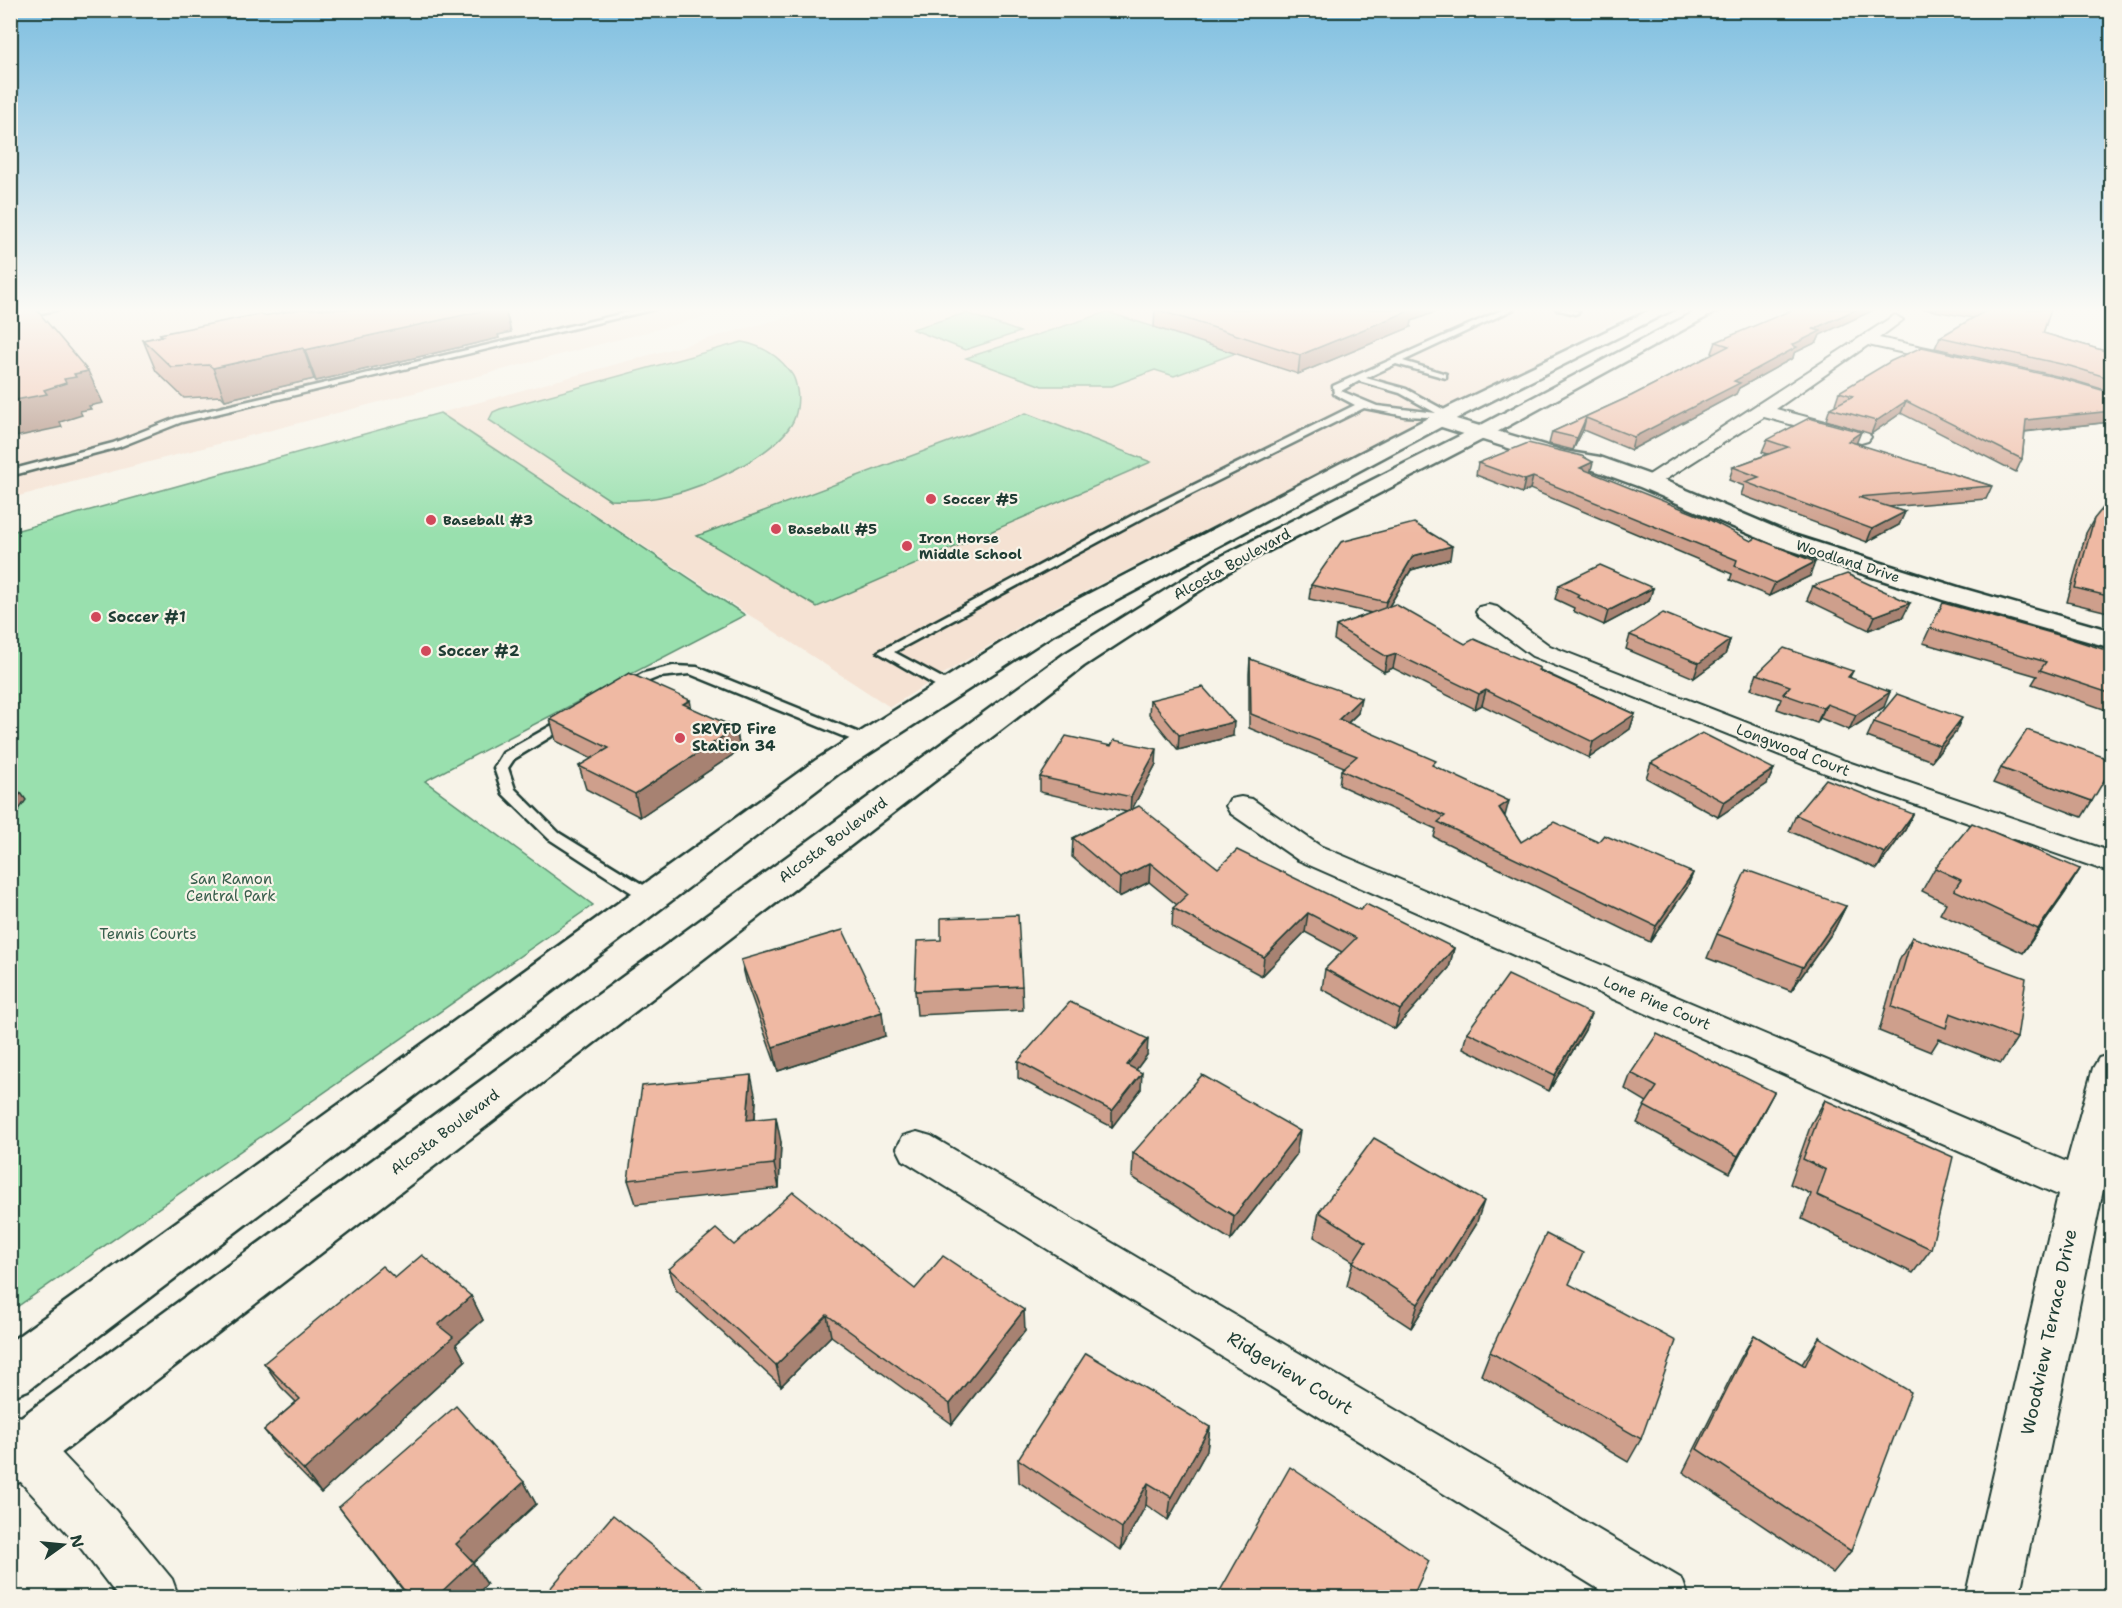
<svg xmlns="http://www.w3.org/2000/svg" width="2122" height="1608" font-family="'Shantell Sans',sans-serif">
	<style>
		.built { fill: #f5e2d3 }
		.green { fill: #99e0ae; stroke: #5c8e71; stroke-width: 1.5 }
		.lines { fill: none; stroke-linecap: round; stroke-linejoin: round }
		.service-casing { stroke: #1f3d34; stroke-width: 5 }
		.minor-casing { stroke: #1f3d34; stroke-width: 4 }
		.tertiary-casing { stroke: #1f3d34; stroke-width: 5 }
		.secondary-casing { stroke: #1f3d34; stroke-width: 5 }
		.service { fill: #f7f3e8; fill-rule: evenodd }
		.minor { fill: #f7f3e8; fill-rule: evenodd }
		.tertiary { fill: #f7f3e8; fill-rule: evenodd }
		.secondary { fill: #f7f3e8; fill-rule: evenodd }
		.wall { fill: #ce9f8c; stroke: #1f3d34; stroke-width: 1.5 }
		.shaded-wall { fill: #a78272; stroke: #1f3d34; stroke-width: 1.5 }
		.building { fill: #efb9a3; stroke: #1f3d34; stroke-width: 1.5 }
		.poi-dot { fill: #d1495b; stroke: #f7f3e8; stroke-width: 2 }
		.labels { text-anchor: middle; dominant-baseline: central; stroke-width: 4.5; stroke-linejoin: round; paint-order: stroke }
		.far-poi-label { font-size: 14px; font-weight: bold; fill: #1f3d34; stroke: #f7f3e8; text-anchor: start }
		.far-street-label { font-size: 14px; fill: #1f3d34; stroke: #f7f3e8 }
		.street-label { font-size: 15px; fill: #1f3d34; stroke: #f7f3e8 }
		.poi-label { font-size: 15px; font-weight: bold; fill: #1f3d34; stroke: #f7f3e8; text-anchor: start }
		.park-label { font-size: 15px; fill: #375e4c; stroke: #f7f3e8 }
		.near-street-label { font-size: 18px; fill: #1f3d34; stroke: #f7f3e8 }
	</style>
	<rect width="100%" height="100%" fill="#f7f3e8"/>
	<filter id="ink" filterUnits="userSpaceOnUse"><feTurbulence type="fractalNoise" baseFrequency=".0167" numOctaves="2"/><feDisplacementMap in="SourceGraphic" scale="12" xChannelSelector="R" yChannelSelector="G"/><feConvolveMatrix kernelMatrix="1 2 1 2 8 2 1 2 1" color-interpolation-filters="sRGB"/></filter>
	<g filter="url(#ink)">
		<g class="built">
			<path d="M11,309H735L11,498Z"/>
			<path d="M815,309H1640L1037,616L890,707L440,413Z"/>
		</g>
		<g class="green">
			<path d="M1107,312L1236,353L1174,376L1155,370L1112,386H1042L966,358Z"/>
			<path d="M966,313L1020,332L965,350L912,329Z"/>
			<path d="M742,342C763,346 779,356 791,373C795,378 796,383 797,390C799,400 797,416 791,425C771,457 704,487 669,495C649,500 630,501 610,500L489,420L493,412L500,409Z"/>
			<path d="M440,413L745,615L425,781L593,905L11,1311V532Z"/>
			<path d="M1026,413L1151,462L817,607L697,536Z"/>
		</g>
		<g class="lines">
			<g class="service-casing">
				<g id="service">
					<path d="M45,309H61L10,319V315Z"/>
					<path d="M642,309H655L182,422L119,447L10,476V470L113,443L176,418Z"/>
					<path d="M1504,309H1514L1403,361L1446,374V378L1396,364L1366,378L1406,389L1448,412L1452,416L1450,418L1405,416L1364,408L1145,517L894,652L955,685L957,688L955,691H945L878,652L1137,513L1355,405L1334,394L1333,386ZM1359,381L1400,393L1436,413L1377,406L1341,391Z"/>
					<path d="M1556,309H1570L1579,312L1575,314Z"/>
					<path d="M2101,309H2112V315Z"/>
					<path d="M673,666L697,667L872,738L874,741L867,745L862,744L690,674L659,677L624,691L617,687L644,673Z"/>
					<path d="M570,715L575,716L577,719L575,722L514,759L508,768L515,789L559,833L658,894L660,898L658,902H646L549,839L503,794L494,768L503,753Z"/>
				</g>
			</g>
			<g class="minor-casing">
				<g id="minor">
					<path d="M1895,315L1903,320L1879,338L1960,355L1962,359L1954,364L1868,345L1776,409L1868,433L1871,437L1868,441L1861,443L1764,417L1655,486H1641L1638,482Z"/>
					<path d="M1488,605L1497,607L1550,646L1845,761L2112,852V873L1825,773L1532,656L1479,617L1476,612L1479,607Z"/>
					<path d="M1241,797L1252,799L1320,846L2067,1162L2093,1068L2099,1058L2112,1054V1146L2019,1598H1965L2058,1195L1298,860L1230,813L1226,806L1230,799Z"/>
					<path d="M917,1132L931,1136L1682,1579L1689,1598H1613L903,1160L897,1148L903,1136Z"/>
					<path d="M14,1414L31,1421L116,1511L172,1579L179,1598H119L80,1547L10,1470V1415Z"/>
				</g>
			</g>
			<g class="tertiary-casing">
				<path id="tertiary" d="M1439,414L1564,451L1600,457L1656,477L1793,535L1961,588L2112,631V648L1943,600L1775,545L1640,487L1588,468L1553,462L1432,424L1429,420L1432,416Z"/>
			</g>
			<g class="secondary-casing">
				<g id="secondary">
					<path d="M1652,309H1674L1465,414L1054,634L838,774L28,1390L10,1397V1342L816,760L1034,622L1451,406Z"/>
					<path d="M1700,309H1721L1497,432L1230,571L1084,666L29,1478L10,1486V1425L1064,654L1212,561L1483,424Z"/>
				</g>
			</g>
			<use href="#service" class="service"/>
			<use href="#minor" class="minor"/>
			<use href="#tertiary" class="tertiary"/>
			<use href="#secondary" class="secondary"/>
		</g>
		<g class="wall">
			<path d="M301,309H505L511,332L498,335L499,338L316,381L314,379L225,400L221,396L184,398L156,371L143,340L161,336L160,334L264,316Z"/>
			<path d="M1155,309L1412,321L1411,327L1298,374L1154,327Z"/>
			<path d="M1924,309H2051L2043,333L2112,353V392L2065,378L1935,348L1940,337L1973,318Z"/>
			<path d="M1820,335L1817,342L1794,353L1793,358L1739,388L1736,394L1631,450L1583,430L1573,450L1549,444L1552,432L1631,396L1714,354L1712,353L1716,342Z"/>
			<path d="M1839,392L2112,393V471H2108L2110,422L2025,432L2022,459L2016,472L1901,413L1871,434L1826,420L1830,408L1836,405L1835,404Z"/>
			<path d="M1767,440L1856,444L1992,486L1986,499L1888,507L1905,512L1899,525L1867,542L1741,495L1744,486L1729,480L1733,467L1768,454L1762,452Z"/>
			<path d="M1478,463L1590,472L1810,576L1769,596L1730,580L1732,574L1530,489L1522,493L1476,475Z"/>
			<path d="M2112,497V613L2067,602L2086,533L2094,519Z"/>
			<path d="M1450,559L1411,570L1389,606L1465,644L1540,668V670L1635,714L1630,729L1589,758L1482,705L1475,709L1393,668L1384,672L1334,640L1336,626L1371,613L1309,599L1311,585Z"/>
			<path d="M1559,585L1653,588L1649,601L1604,625L1573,611L1574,608L1555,599Z"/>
			<path d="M1813,586L1903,617L1869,630L1807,600Z"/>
			<path d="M1930,628L2112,652V712L2032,684L2037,676L1923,643Z"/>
			<path d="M1630,635L1730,640L1725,655L1694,678L1626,649Z"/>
			<path d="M1250,659L1358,713L1348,723L1435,767L1504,816L1521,842H1598L1693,873L1687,888L1650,942L1434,837L1436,829L1339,785L1341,770L1344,767L1249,728V674Z"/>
			<path d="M1853,671L1850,677L1884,707L1849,730L1820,718L1817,723L1777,709L1781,699L1751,689L1757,674Z"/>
			<path d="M1150,700L1233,736L1178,750L1149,714Z"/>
			<path d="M691,708L736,728L740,750L640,817L586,789L579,766L592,759L556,741L550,719Z"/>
			<path d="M1874,722L1955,733L1932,761L1867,737Z"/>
			<path d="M1651,763L1774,769L1767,784L1718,817L1646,778Z"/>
			<path d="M1156,764L1132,809L1218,868L1360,910L1454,948L1449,968L1395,1029L1322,989L1325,969L1342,952L1305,932L1262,976L1172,927L1173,908L1177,905L1149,882L1119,897L1072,857L1073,838L1127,812L1040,792V777Z"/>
			<path d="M2001,768L2092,801L2082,817L1993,783Z"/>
			<path d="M1913,814L1905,830L1877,869L1789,831L1796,815Z"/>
			<path d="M1935,868L2080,869L2065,893L2023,953L1940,914L1946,903L1922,891Z"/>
			<path d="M1846,906L1834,930L1791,991L1707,958L1717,934Z"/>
			<path d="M1912,937L2017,1038L2001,1063L1939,1039L1931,1052L1879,1031L1899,961Z"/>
			<path d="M741,960L885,1036L778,1071L747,984Z"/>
			<path d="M1022,986L1023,1010L917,1015L915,991Z"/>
			<path d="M1585,1030L1549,1091L1463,1048L1467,1032Z"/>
			<path d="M1147,1055L1136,1070L1141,1089L1112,1127L1018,1078V1061Z"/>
			<path d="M1631,1073L1774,1092L1730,1173L1637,1123L1647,1102L1625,1089Z"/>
			<path d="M756,1099L755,1119L781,1142L779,1188L636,1204L628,1180Z"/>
			<path d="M1825,1100L1931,1249L1913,1273L1802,1219L1811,1194L1790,1184L1811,1124Z"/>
			<path d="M1133,1153L1296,1155L1231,1240L1132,1177Z"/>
			<path d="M1319,1212L1476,1225L1411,1328L1347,1286L1353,1261L1314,1237Z"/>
			<path d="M734,1245L915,1289L1025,1331L952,1424L831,1336L781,1386L676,1290L669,1269Z"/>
			<path d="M395,1278L471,1296L483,1320L456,1344L465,1361L321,1493L282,1453L264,1430L296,1402L281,1387L264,1363Z"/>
			<path d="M1569,1285L1641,1439L1628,1462L1481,1375L1490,1352Z"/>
			<path d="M1754,1335L1802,1364L1819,1337L1851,1551L1833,1573L1683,1472L1740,1359Z"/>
			<path d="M1210,1427L1207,1450L1168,1520L1146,1505L1121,1550L1019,1482L1018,1459Z"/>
			<path d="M524,1482L536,1504L473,1563L487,1584L473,1598H409L339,1507Z"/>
		</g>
		<g class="shaded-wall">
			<path d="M488,309H505L511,332L498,335L499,338L316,381L305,350Z"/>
			<path d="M1411,309H1443L1412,321L1411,327L1298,374L1300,355Z"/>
			<path d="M1857,309H1876L1820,335L1817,342L1794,353L1793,358L1739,388L1736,394L1631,450L1634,437L1734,381L1813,329Z"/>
			<path d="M303,348L314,379L225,400L213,368Z"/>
			<path d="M88,371L103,403L89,406L91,409L80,411L82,415L60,422L62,427L10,438V401L44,390L74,374Z"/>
			<path d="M2112,399V419L2110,422L2021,432L2026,420Z"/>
			<path d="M1906,401L1901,413L1871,434L1876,421Z"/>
			<path d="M1586,418L1583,430L1573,450L1577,438Z"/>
			<path d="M1861,432L1856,444L1848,441Z"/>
			<path d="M1593,462L1590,474L1580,468Z"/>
			<path d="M1533,477L1530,489L1522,493L1525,480Z"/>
			<path d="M1905,512L1899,525L1867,542L1872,529Z"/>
			<path d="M1452,546L1450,559L1411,570L1383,616L1386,602L1413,556Z"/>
			<path d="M1815,562L1810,576L1769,596L1775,583Z"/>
			<path d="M1653,588L1649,601L1604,625L1608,611Z"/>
			<path d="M1910,603L1903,617L1869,630L1875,616Z"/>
			<path d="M1730,640L1725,655L1694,678L1699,663Z"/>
			<path d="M1396,654L1393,668L1384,672L1387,657Z"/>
			<path d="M1486,690L1482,705L1475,709L1479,694Z"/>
			<path d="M1890,692L1884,707L1849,730L1856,715Z"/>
			<path d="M1361,698L1358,713L1336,734L1339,719Z"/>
			<path d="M690,700L694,722L683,704Z"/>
			<path d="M1827,704L1820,718L1817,723L1823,708Z"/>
			<path d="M1635,714L1630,729L1589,758L1593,742Z"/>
			<path d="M1962,718L1955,733L1932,761L1940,746Z"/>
			<path d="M1234,722L1233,736L1178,750L1179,735Z"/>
			<path d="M736,728L740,750L640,817L635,794Z"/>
			<path d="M1157,749L1156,764L1130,813L1131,797Z"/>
			<path d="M1774,769L1767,784L1718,817L1724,802Z"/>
			<path d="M21,793L26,800L16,814L10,817V807Z"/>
			<path d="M1509,801L1505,816L1499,808Z"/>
			<path d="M1913,814L1905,830L1877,869L1885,853Z"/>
			<path d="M1150,863L1149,882L1119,897L1120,878Z"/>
			<path d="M2080,869L2065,893L2023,953L2038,929Z"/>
			<path d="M1693,873L1687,888L1650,942L1656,926Z"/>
			<path d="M1846,906L1834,930L1791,991L1803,967Z"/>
			<path d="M1308,913L1305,932L1262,976L1264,957Z"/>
			<path d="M1454,948L1449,968L1395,1029L1400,1010Z"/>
			<path d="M882,1012L885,1036L778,1071L773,1047Z"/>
			<path d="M1591,1014L1585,1030L1549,1091L1555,1075Z"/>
			<path d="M1148,1039L1147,1055L1127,1082V1065Z"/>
			<path d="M1142,1073L1141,1089L1112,1127V1111Z"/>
			<path d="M751,1075L756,1099L753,1144L747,1120Z"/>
			<path d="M1774,1092L1765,1109L1730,1173L1738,1156Z"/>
			<path d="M776,1117L781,1142L779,1188L774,1164Z"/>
			<path d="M1300,1131L1296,1155L1231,1240L1234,1216Z"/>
			<path d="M1484,1201L1476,1225L1411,1328L1418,1304Z"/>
			<path d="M471,1296L483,1320L456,1344L465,1361L321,1493L304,1470L438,1325Z"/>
			<path d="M1024,1310L1025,1331L952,1424L950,1404Z"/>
			<path d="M827,1315L831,1336L781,1386L776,1365Z"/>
			<path d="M1210,1427L1207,1450L1168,1520L1171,1497Z"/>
			<path d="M524,1482L536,1504L473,1563L487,1584L473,1598H435L456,1544Z"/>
			<path d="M1148,1483L1146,1505L1121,1550L1122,1528Z"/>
		</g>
		<g class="building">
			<path d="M10,309H36L88,371L74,374L76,377L64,379L66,383L44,390L47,394L10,401Z"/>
			<path d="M301,309H491L305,350L303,348L213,368L209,365L171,367L143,340L163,336L160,334L260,314L264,316Z"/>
			<path d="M1155,309H1414L1300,355Z"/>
			<path d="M1794,309H1857L1813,329L1821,331L1792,345L1797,347L1734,381L1740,383L1634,437L1586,418L1577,438L1552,432L1631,396L1729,346L1716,342Z"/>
			<path d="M1985,309H2051L2043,333L2112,353V379L2070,366L1940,337L1989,309Z"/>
			<path d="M1922,347L2064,379L2112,393V399L2107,400L2112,402V411L2026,420L2022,459L1906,401L1876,421L1830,408L1853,396L1839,392L1891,361Z"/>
			<path d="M1809,418L1861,432L1848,441L1992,486L1858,497L1905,512L1872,529L1745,482L1759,477L1733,467L1788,447L1767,440Z"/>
			<path d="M1528,443L1582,456L1593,462L1580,468L1708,519L1751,541L1756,538L1815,562L1775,583L1735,566L1737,560L1533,477L1525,480L1478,463Z"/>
			<path d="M2112,497V597L2075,588L2094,519Z"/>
			<path d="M1414,523L1452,546L1413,556L1386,602L1311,585L1341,542Z"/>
			<path d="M1600,565L1653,588L1608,611L1577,597L1580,595L1559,585Z"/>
			<path d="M1847,574L1910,603L1875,616L1813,586Z"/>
			<path d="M1943,603L2062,636L2112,652V694L2040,670L2046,662L1930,628Z"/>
			<path d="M1395,604L1465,644L1474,639L1540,668L1538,670L1635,714L1593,742L1486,690L1479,694L1396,654L1387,657L1336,626Z"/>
			<path d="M1663,613L1730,640L1699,663L1630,635Z"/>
			<path d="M1784,648L1853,671L1848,677L1890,692L1856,715L1827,704L1823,708L1783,694L1790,686L1757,674Z"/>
			<path d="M1250,659L1361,698L1339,719L1436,761L1432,765L1509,801L1499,808L1521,842L1554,822L1598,842L1604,835L1693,873L1656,926L1438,822L1445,816L1341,770L1357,756L1251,714Z"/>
			<path d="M629,673L690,700L683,704L736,728L635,794L579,766L609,748L550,719Z"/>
			<path d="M1203,687L1234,722L1179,735L1150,700Z"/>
			<path d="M1897,694L1962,718L1940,746L1874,722Z"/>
			<path d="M2027,730L2112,760V767L2092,801L2001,768Z"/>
			<path d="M1702,733L1774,769L1724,802L1651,763Z"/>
			<path d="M1066,736L1111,746L1114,740L1157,749L1131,797L1040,777Z"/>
			<path d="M1826,779L1913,814L1885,853L1796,815Z"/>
			<path d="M10,784L21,793L10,807Z"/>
			<path d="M1139,806L1218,868L1237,850L1360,910L1366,904L1454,948L1400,1010L1325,969L1356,938L1308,913L1264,957L1173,908L1188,894L1150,863L1120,878L1073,838Z"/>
			<path d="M1972,823L2080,869L2038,929L1954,890L1961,880L1935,868Z"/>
			<path d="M1746,870L1846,906L1803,967L1717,934Z"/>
			<path d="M1018,915L1022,986L915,991L917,941L941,940V918Z"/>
			<path d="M843,930L882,1012L773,1047L741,960Z"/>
			<path d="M1912,937L2026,978L2017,1038L1950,1013L1946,1028L1892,1007Z"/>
			<path d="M1508,975L1591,1014L1555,1075L1467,1032Z"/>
			<path d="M1070,1002L1148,1039L1127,1065L1142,1073L1112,1111L1018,1061Z"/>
			<path d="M1657,1034L1774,1092L1738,1156L1644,1106L1657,1087L1631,1073Z"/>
			<path d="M751,1075L747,1120L776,1117L774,1164L628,1180L642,1086Z"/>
			<path d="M1202,1075L1300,1131L1234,1216L1133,1153Z"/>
			<path d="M1825,1100L1953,1157L1931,1249L1817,1195L1826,1170L1803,1159Z"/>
			<path d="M1374,1138L1484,1201L1418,1304L1353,1262L1366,1242L1319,1212Z"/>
			<path d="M793,1192L915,1289L943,1256L1024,1310L950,1404L827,1315L776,1365L669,1269L716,1229L734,1245Z"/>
			<path d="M1546,1234L1583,1253L1569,1284L1676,1341L1641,1439L1490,1352Z"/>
			<path d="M422,1255L471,1296L438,1325L453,1337L304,1470L264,1430L300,1399L264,1363L382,1266L395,1278Z"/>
			<path d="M1754,1335L1805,1366L1819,1337L1911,1392L1851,1551L1697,1449Z"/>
			<path d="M1086,1353L1210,1427L1171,1497L1148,1483L1122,1528L1018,1459Z"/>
			<path d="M456,1406L524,1482L456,1544L473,1562L435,1598H410L339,1507Z"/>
			<path d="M1290,1467L1429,1561L1412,1598H1216Z"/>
			<path d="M613,1515L717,1598H542Z"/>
		</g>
	</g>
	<linearGradient id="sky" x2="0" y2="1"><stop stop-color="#7dbee0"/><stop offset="0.58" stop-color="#fbfaf5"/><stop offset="1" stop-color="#fbfaf5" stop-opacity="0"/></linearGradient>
	<rect width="2122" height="534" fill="url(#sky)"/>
	<g class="poi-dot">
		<circle cx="931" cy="499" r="6"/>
		<circle cx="431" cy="520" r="6"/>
		<circle cx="776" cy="529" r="6"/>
		<circle cx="907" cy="546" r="6"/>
		<circle cx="96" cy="617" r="6"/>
		<circle cx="426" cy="651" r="6"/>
		<circle cx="680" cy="738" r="6"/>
	</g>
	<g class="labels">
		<g class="far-poi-label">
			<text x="943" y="499">Soccer #5</text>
			<text x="443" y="520">Baseball #3</text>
			<text x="788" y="529">Baseball #5</text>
			<text x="919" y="538">Iron Horse<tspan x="919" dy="16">Middle School</tspan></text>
		</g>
		<g class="far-street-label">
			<text transform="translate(1848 561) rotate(18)">Woodland Drive</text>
		</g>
		<g class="street-label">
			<text transform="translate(1232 564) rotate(-29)">Alcosta Boulevard</text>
			<text transform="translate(1793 750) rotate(21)">Longwood Court</text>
			<text transform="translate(833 840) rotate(-37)">Alcosta Boulevard</text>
			<text transform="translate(1657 1003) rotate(23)">Lone Pine Court</text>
			<text transform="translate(445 1132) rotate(-37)">Alcosta Boulevard</text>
		</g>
		<g class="poi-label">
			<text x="108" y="617">Soccer #1</text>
			<text x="438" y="651">Soccer #2</text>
			<text x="692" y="729">SRVFD Fire<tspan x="692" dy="17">Station 34</tspan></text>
		</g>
		<g class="park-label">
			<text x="231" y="879">San Ramon<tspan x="231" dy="17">Central Park</tspan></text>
			<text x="148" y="934">Tennis Courts</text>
		</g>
		<g class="near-street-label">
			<text transform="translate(2049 1332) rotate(-78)">Woodview Terrace Drive</text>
			<text transform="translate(1290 1373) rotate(31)">Ridgeview Court</text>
		</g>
	</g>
	<rect width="2122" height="1608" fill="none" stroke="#f7f3e8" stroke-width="36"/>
	<rect x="18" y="18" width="2086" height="1572" fill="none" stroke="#1f3d34" stroke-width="2" filter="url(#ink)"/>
	<g transform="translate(63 1545) rotate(75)" stroke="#f7f3e8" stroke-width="4.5" paint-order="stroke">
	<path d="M0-4.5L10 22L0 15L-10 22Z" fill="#1f3d34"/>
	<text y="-9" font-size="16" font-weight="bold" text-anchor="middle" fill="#1f3d34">N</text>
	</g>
</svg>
